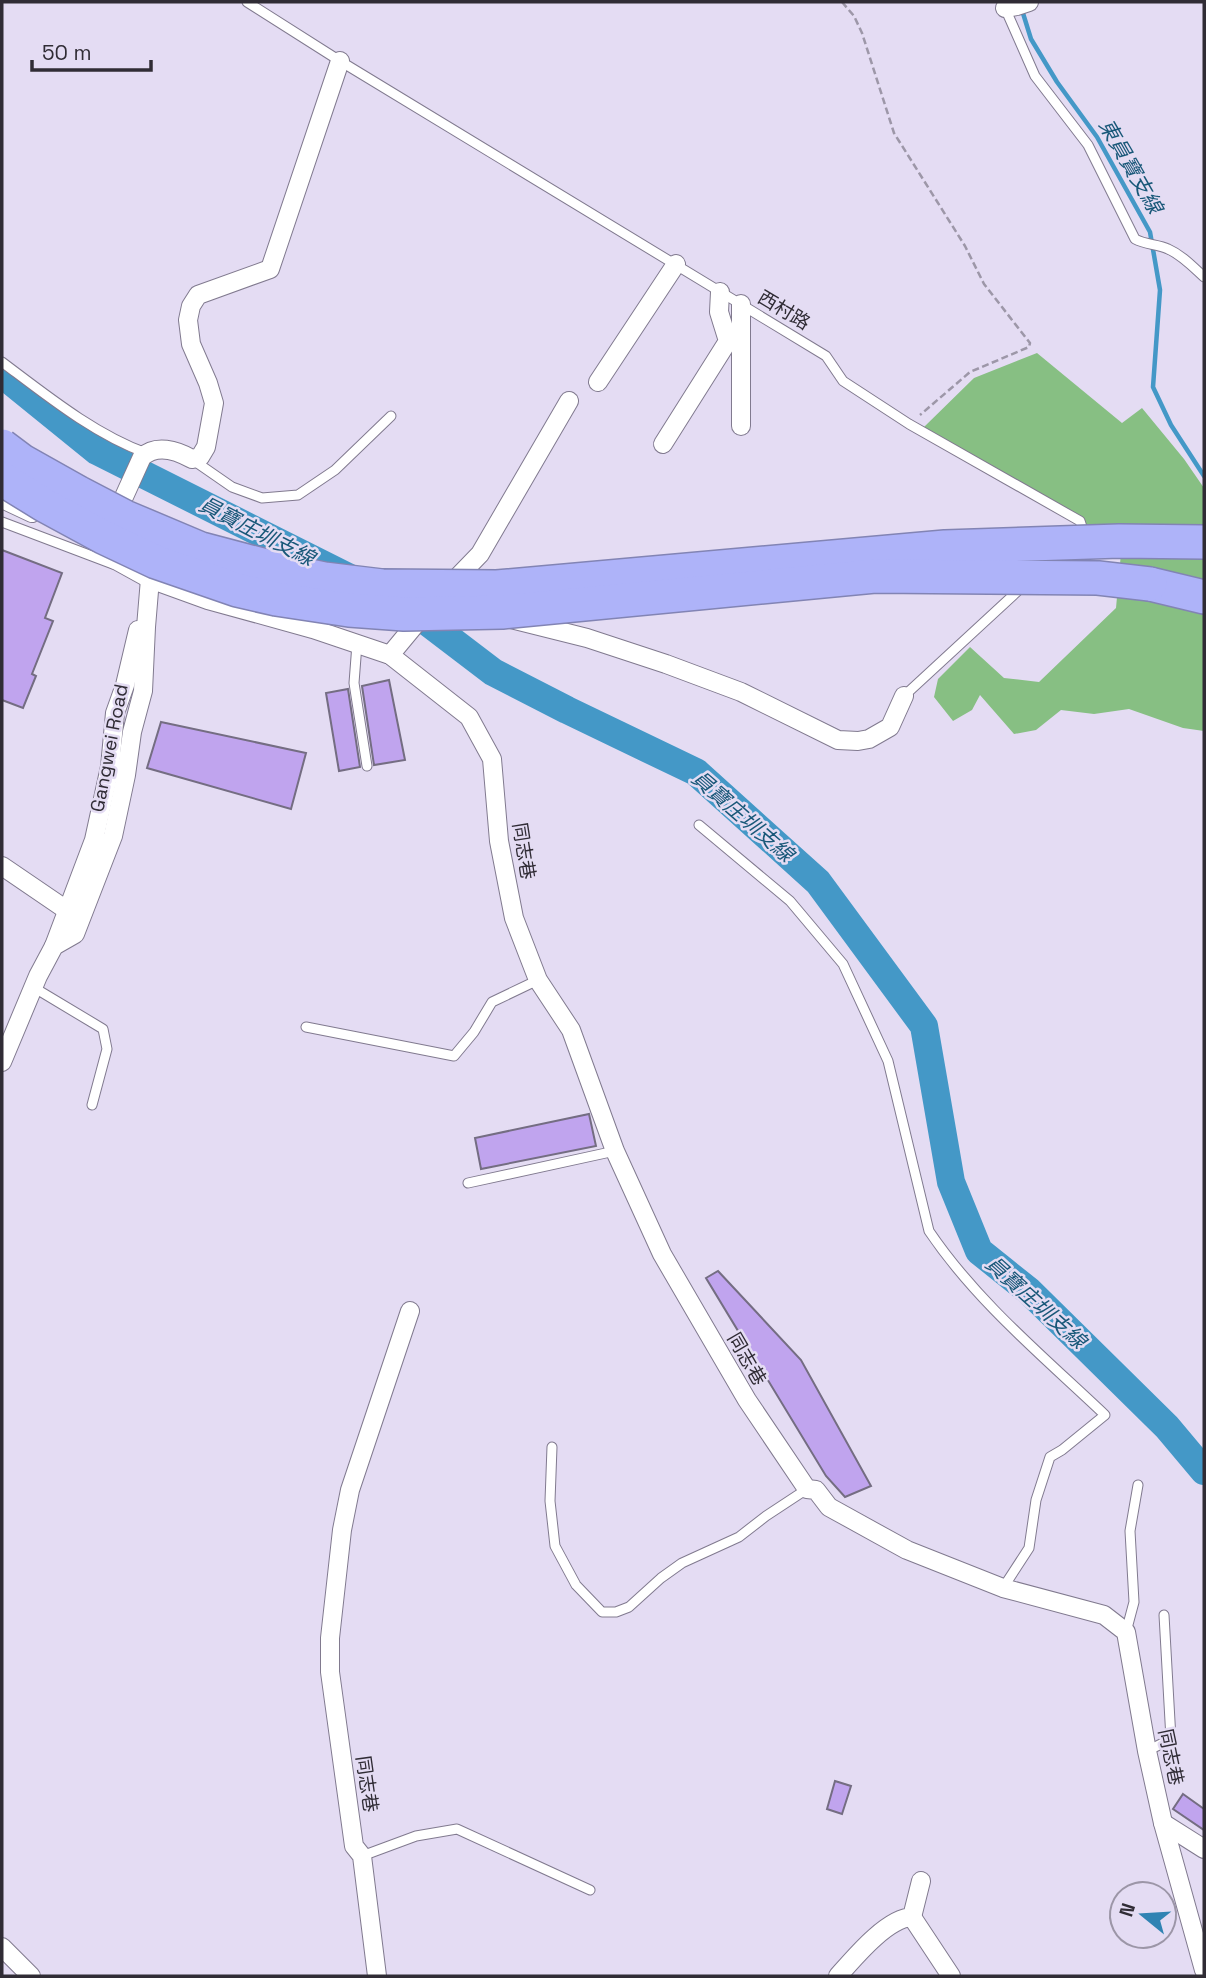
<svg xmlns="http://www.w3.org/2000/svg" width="1206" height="1978" font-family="'Space Grotesk','Noto Sans TC',sans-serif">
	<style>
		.green { fill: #87bf83 }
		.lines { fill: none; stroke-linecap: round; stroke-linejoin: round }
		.stream { stroke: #4498c7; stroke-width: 4.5 }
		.river { stroke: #4498c7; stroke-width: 28 }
		.building { fill: #c0a4ee; stroke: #746d82; stroke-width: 2 }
		.service-casing { stroke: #817a8f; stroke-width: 11 }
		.minor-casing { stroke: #817a8f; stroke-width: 20 }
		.motorway-casing { stroke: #8284b4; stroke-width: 36 }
		.path { stroke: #9d97a8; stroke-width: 2.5; stroke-dasharray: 7 3.5; stroke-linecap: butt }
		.service { stroke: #fff; stroke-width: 9 }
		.minor { stroke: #fff; stroke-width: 18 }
		.motorway { stroke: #aeb3f9; stroke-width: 33 }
		.motorway-bridge-casing { stroke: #8284b4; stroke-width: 36; stroke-linecap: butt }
		.motorway-bridge { stroke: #aeb3f9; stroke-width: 33 }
		.labels { text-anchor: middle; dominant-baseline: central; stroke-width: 5; stroke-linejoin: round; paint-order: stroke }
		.street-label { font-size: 19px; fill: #302c35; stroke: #e4dcf3 }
		.water-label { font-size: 21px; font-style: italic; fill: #195879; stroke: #e4dcf3 }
	</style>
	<rect width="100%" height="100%" fill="#e4dcf3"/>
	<path class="green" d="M1037,353L1122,423L1142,408L1184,459L1204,488V731L1183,728L1129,709L1094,714L1061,710L1036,730L1014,734L980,695L972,710L953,721L934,697L938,679L970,647L1004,678L1039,682L1116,608L1122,542L1078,523L924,427L974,378Z"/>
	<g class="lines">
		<path class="stream" d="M1022,10L1031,39L1057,82L1097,137L1150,232L1160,290L1153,387L1171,425L1204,476"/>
		<g class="river">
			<path d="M2,374L97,451L348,577"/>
			<path d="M409,608L493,672L567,710L696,772L818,882L924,1026L951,1182L979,1251L1029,1291L1167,1427L1204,1471"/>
		</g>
	</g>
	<g class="building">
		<path d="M2,550L62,573L45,618L53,621L32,674L36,676L23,708L2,700Z"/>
		<path d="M389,680L405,760L374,765L362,686Z"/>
		<path d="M348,689L360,767L339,771L326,693Z"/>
		<path d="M161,722L306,753L291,809L147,768Z"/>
		<path d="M589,1114L596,1146L481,1169L475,1138Z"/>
		<path d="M718,1271L801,1360L871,1486L845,1497L826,1476L706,1278Z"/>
		<path d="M835,1781L851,1786L842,1814L827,1809Z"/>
		<path d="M1183,1794L1204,1809V1830L1173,1809Z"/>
	</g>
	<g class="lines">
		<g class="service-casing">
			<g id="service">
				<path d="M247,2L340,61L826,356L843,381L909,424L1080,521L1083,530L1077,535"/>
				<path d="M1005,8L1035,76L1088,145L1135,239C1146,245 1158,244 1168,249C1182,255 1193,267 1204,277"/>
				<path d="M2,362C46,395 94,434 146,453"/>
				<path d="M193,460L232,487L262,498L298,495L335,470L391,416"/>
				<path d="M2,522L113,564"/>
				<path d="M357,644L354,683L367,766"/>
				<path d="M904,696L1021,588"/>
				<path d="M699,825L790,901L843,964L888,1061L929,1231C977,1302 1044,1357 1105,1415L1062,1450L1050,1457L1036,1500L1029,1548L1003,1588"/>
				<path d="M33,987L103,1029L107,1049L92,1105"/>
				<path d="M306,1027L454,1056L474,1032L492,1002L538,980"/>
				<path d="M468,1183L615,1151"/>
				<path d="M552,1447L550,1501L555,1546L576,1585L602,1612H616L629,1607L661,1578L682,1563L739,1537L766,1516L807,1489"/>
				<path d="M1126,1632L1134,1602L1130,1531L1138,1485"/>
				<path d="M1147,1751L1171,1739L1164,1615"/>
				<path d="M362,1856L416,1836L457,1829L590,1890"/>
			</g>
		</g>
		<g class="minor-casing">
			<g id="minor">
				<path d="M1005,8L1017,6L1029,2"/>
				<path d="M741,304V426"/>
				<path d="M598,382L676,264"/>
				<path d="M663,444L728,341L719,312L720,292"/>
				<path d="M2,499L32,513"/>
				<path d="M116,520L123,499L142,457C156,444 176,450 192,459L200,457L206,447L214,403L208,383L191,344L188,320L191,306L198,295L270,269L340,61"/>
				<path d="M112,558L150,579L208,600L313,629L390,655L469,717L492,759L499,841L514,918L538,980L571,1030L615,1151L662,1254L747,1400L807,1489L816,1490L829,1507L907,1550L1003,1588L1104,1615L1126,1632L1147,1751L1163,1823L1204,1970"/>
				<path d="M450,585L480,554L569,401"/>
				<path d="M511,619L587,638L666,664L741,692L838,740L858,741L869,739L890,727L904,696"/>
				<path d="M390,655L424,614"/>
				<path d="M2,866L68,911"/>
				<path d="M54,946L94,840L110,767L115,713L125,685L138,630"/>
				<path d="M2,1062L38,976L54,946L75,934L113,836L126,775L132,732L143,691L146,627L150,579"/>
				<path d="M1163,1823L1204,1849"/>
				<path d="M912,1917L951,1976"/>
				<path d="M2,1947L31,1976"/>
				<path d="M377,1976L362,1856L354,1846L330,1672V1638L342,1530L350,1490L410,1311"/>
				<path d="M838,1976C854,1958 887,1918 912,1917L921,1881"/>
			</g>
		</g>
		<g class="motorway-casing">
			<path id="motorway" d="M1150,584L1204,597"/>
		</g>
		<path class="path" d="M842,2L854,16L862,33L894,133L965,246L984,284L1030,343L1029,347L970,372L920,415"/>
		<use href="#service" class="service"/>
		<use href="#minor" class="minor"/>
		<use href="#motorway" class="motorway"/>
		<g class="motorway-bridge-casing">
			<g id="motorway-bridge">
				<path d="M2,446L22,461L79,493L125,517L201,549L281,570L324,579L382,586L497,587L945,547L1119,541L1204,542"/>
				<path d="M2,479L44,505L103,537L156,562L237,590L276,599L349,610L404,614L502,612L875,576L1098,578L1150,584"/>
			</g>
		</g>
		<use href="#motorway-bridge" class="motorway-bridge"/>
	</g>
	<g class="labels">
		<g class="street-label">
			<text transform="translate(784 310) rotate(31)">西村路</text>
			<text transform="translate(109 748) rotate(-79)">Gangwei Road</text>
			<text transform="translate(524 851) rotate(81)">同志巷</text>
			<text transform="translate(747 1359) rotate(60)">同志巷</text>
			<text transform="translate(1171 1757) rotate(78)">同志巷</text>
			<text transform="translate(367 1784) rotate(82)">同志巷</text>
		</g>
		<g class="water-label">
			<text transform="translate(1131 166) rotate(60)">東員寶支線</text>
			<text transform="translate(257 531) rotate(27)">員寶庄圳支線</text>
			<text transform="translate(743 816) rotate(41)">員寶庄圳支線</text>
			<text transform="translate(1036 1302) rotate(42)">員寶庄圳支線</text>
		</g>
	</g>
	<rect width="1206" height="1978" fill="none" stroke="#302c35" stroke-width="7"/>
	<g transform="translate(1143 1915) rotate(288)"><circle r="33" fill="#e4dcf3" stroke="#9c96a7" stroke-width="2"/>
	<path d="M0-5L12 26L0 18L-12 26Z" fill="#3083b3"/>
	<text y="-10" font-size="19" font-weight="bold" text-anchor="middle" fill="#302c35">N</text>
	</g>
	<path d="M32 60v10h119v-10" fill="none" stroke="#302c35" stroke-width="3.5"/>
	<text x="42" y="60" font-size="21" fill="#302c35" stroke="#e4dcf3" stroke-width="5" paint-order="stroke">50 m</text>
</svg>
